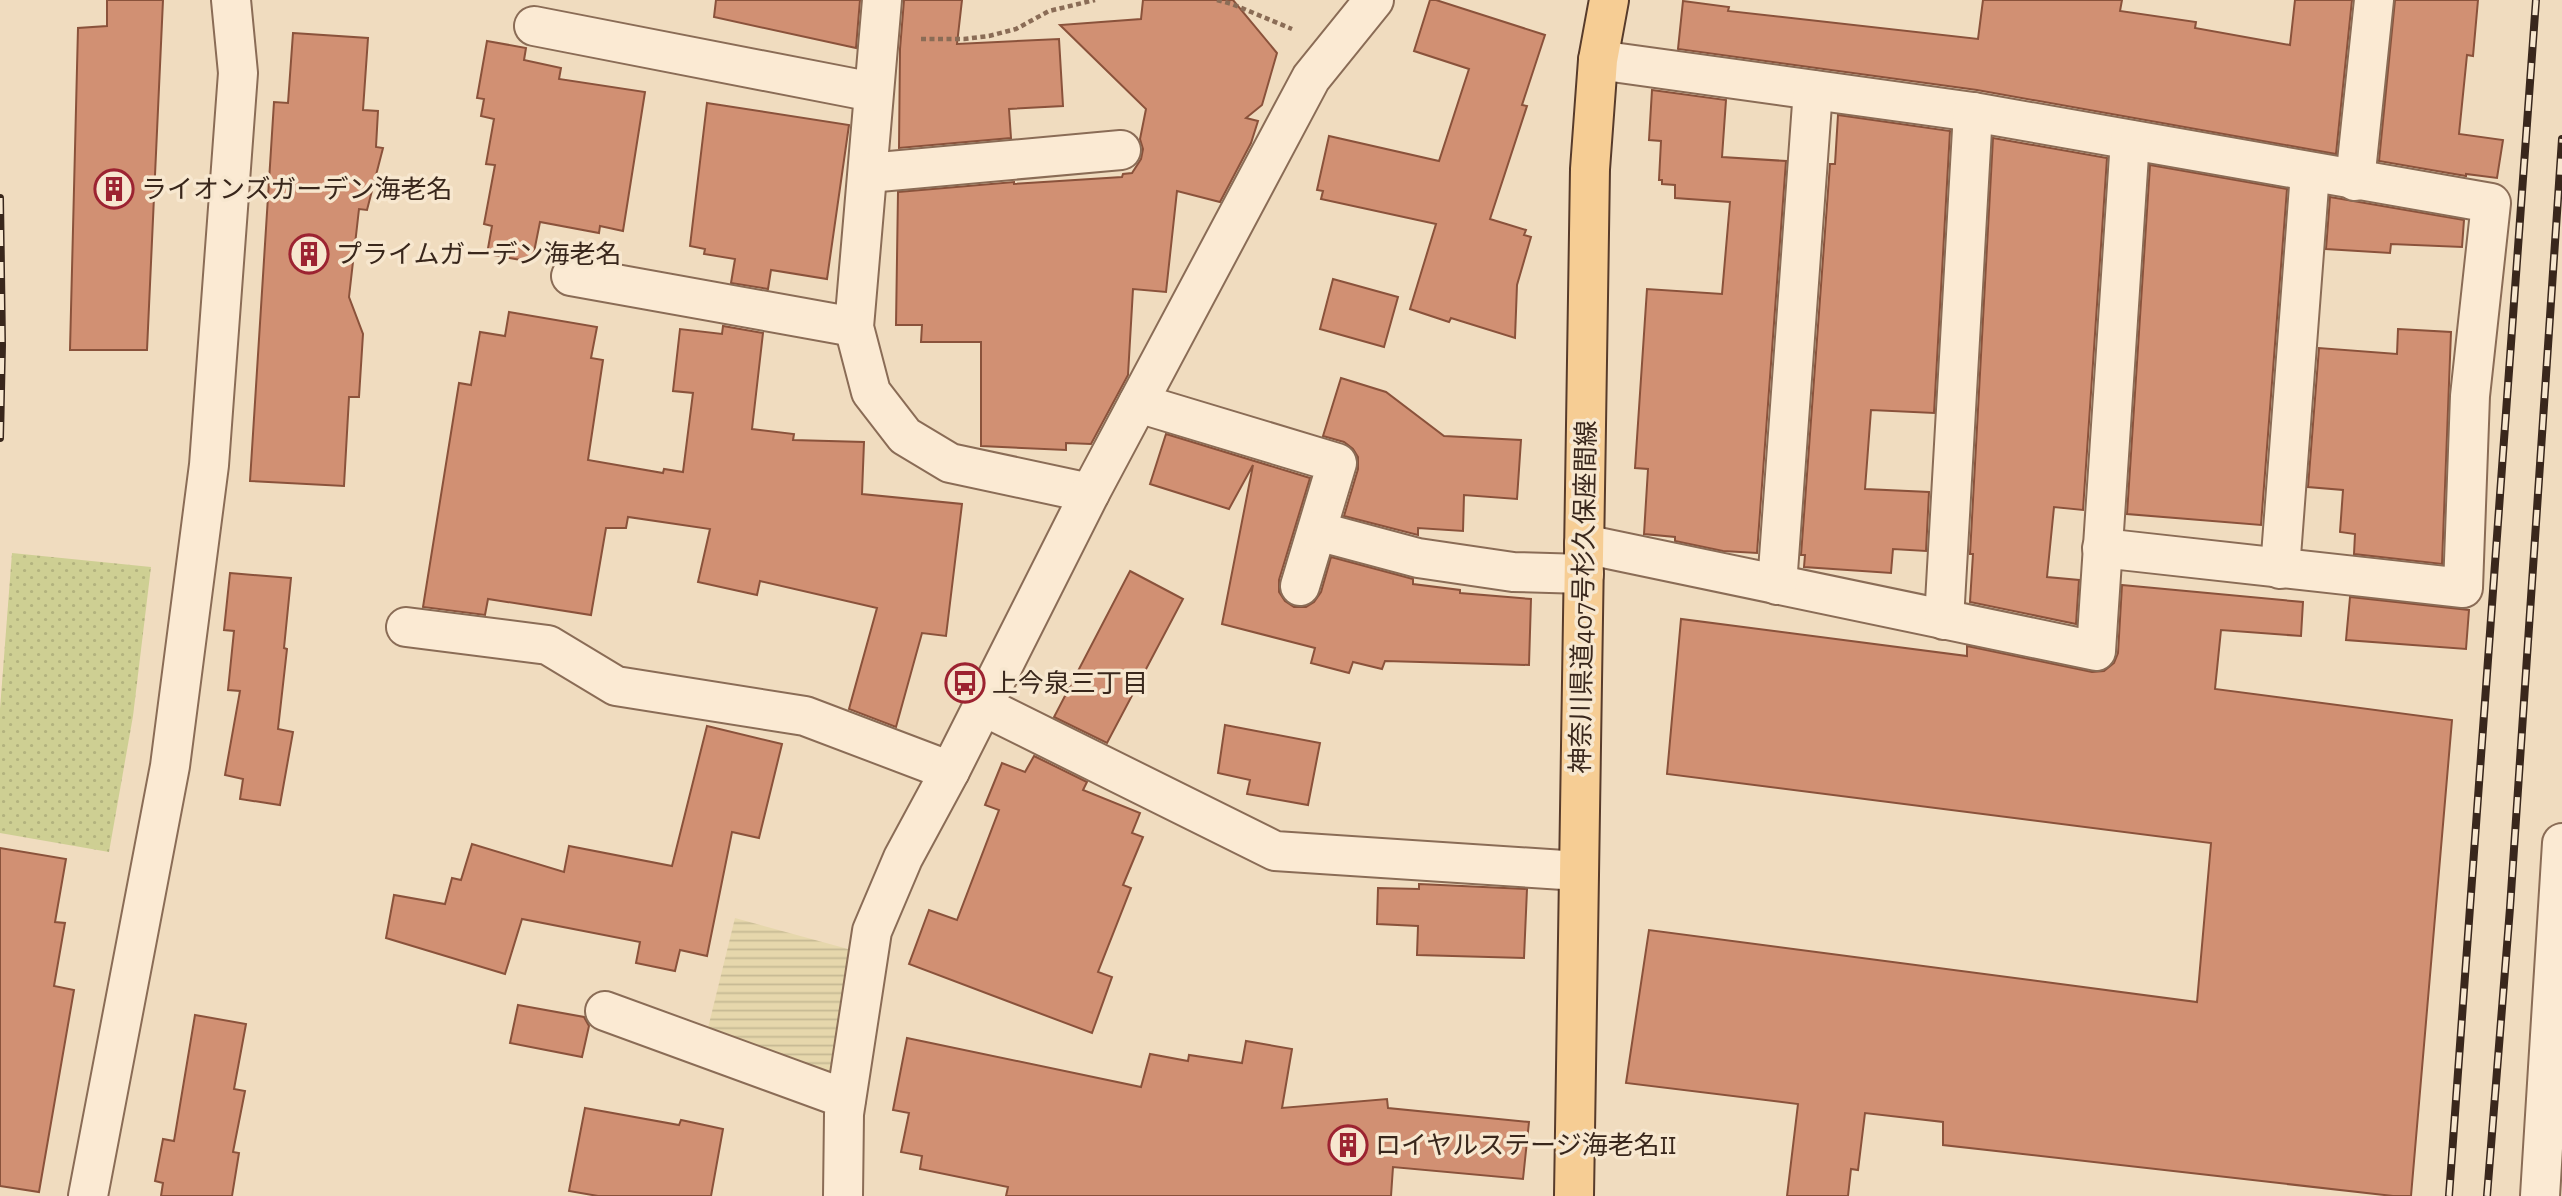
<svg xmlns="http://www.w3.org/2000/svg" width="2562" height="1196" font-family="'Zilla Slab','Noto Sans JP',serif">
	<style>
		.farmland { fill: url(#farmland-rules) }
		.grass { fill: url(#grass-dots) }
		.building { fill: #d19073; stroke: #8a523b; stroke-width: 2 }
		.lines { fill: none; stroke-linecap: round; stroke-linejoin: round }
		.minor-casing { stroke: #8a6c56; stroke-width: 42 }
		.major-casing { stroke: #573b2b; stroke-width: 42 }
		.path { stroke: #8a6c56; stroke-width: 4.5; stroke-dasharray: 5 3.5; stroke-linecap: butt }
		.minor { stroke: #fbead3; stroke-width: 38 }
		.major { stroke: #f6cd94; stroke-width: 38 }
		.rail-casing { stroke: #39271c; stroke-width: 8 }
		.rail { stroke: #f7e7cf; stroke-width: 5; stroke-dasharray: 16; stroke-linecap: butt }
		.labels { text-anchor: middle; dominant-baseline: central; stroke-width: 7; stroke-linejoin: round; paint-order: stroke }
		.poi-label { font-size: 26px; fill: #39271c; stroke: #f7e7cf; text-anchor: start }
		.street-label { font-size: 26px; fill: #39271c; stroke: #f7e7cf }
	</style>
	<defs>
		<pattern id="farmland-rules" width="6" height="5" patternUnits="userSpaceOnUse" patternTransform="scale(1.75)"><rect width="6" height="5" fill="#e6d7ac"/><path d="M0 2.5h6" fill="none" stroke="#c6b993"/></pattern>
		<pattern id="grass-dots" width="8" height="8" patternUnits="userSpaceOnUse" patternTransform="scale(1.75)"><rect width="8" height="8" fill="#cecf93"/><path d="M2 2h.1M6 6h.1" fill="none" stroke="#b2b27e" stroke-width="1.8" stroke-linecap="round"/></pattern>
	</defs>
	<rect width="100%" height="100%" fill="#f0dcbf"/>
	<path class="farmland" d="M735,918L859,952L831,1077L707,1032Z"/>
	<path class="grass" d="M12,553L151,567L133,716L109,852L0,833V709Z"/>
	<g class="building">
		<path d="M107,0H163L147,350H70L78,28L107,26Z"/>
		<path d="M716,0H860L856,48L714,17Z"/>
		<path d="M904,0H962L957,44L1059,39L1063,106L1009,109L1011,138L899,148L900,49Z"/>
		<path d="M1143,0H1233L1277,53L1262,105L1246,118L1258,121L1251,143L1220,202L1177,191L1166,292L1133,289L1128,375L1091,444L1066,443V450L981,446V342H921L922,325H896L898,192L1014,182V184L1122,177L1123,174L1132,173L1141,159L1143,149L1140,139L1146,109L1060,25L1141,19Z"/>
		<path d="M1430,0H1436L1545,35L1522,105L1527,106L1490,219L1526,230L1524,235L1531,237L1517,285L1515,338L1451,318L1449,322L1410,309L1436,224L1321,199L1323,191L1317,190L1329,136L1439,161L1469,69L1414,51Z"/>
		<path d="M1983,0H2122L2120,11L2196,22L2195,28L2290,45L2295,0H2352L2336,154L1977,90L1678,49L1683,1L1729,7L1728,11L1978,39Z"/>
		<path d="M2395,0H2478L2473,56L2467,55L2459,134L2503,140L2497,178L2466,174V176L2379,161Z"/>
		<path d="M293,33L368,38L363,110L378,111L376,147L383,148L367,210L359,209L349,297L363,334L359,397H349L344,486L250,481L274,102L288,103Z"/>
		<path d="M487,41L526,48L524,60L561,68L559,79L645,92L623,231L600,226L599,233L540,222L532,262L487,254L492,226L484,224L495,165L486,164L494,119L481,116L484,99L477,98Z"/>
		<path d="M1652,90L1726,100L1722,157L1786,161L1757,553L1723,551L1675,541V537L1644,534L1648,469L1635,468L1647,289L1722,294L1730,202L1675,198V185L1662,184V180H1659L1661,141L1649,140Z"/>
		<path d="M707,103L849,125L827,279L771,270L768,289L731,283L735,259L704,254L705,249L690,246Z"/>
		<path d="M1838,115L1950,131L1934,413L1871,410L1865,489L1929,492L1926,551L1893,549L1891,573L1804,567L1805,555H1801L1830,164H1835Z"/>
		<path d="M1993,138L2107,158L2083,510L2054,507L2047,577L2079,580L2076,624L1970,602L1973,554H1970Z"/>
		<path d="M2150,165L2287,189L2261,525L2127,514Z"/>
		<path d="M2330,197L2464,220L2462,247L2391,244L2390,253L2326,249Z"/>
		<path d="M1333,279L1398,297L1384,347L1320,329Z"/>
		<path d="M509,312L597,327L591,358L603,360L588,460L663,473L664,469L683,472L693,393L673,391L680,329L722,334L723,326L763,333L752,429L794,434L793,440L864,442L862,494L962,504L946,636L922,633L896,727L849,709L877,608L760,581L757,595L698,582L710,529L628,517L626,528H606L591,615L488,599L485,615L423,607L459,383L471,385L480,332L505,336Z"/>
		<path d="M2398,329L2451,332L2442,564L2354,554L2355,534L2340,532L2343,490L2308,487L2319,348L2397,354Z"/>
		<path d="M1341,378L1386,392L1444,436L1521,440L1517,499L1464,495L1463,531L1418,528V535L1344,516L1358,469V457L1353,449L1344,442L1323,436Z"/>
		<path d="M1166,434L1310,478L1279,580V592L1285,601L1294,607H1306L1314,602L1321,592L1331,557L1413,579V584L1460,590V593L1531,599L1529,665L1385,661L1382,669L1353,662L1349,673L1311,663L1315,648L1222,624L1253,465L1229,509L1150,484Z"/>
		<path d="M1130,571L1183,599L1107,743L1054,717Z"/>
		<path d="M230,573L291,578L284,648L287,649L278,729L293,732L280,805L240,799L243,779L225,775L240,691L228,690L234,631L224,630Z"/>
		<path d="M2122,585L2303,602L2301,636L2221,630L2215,689L2452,720L2411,1196H2393L1943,1145V1122L1865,1113L1858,1170L1851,1169L1848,1196H1787L1798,1104L1626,1083L1649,930L2197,1002L2211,843L1667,774L1681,619L1967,656V646L2092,672L2104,671L2114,663L2118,653Z"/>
		<path d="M2350,597L2469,610L2466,649L2346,640Z"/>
		<path d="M1225,725L1320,743L1308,805L1247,794L1250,780L1218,773Z"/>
		<path d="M707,726L782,744L759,838L732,832L707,956L680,950L675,971L636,963L640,942L522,919L505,974L386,938L394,895L445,904L452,878L461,880L472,844L564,872L569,846L672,866Z"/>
		<path d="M1034,756L1087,782L1083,790L1140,813L1132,833L1143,837L1123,885L1131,888L1098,972L1112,977L1092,1033L909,964L929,910L957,920L999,810L985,805L1002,763L1025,772Z"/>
		<path d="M0,848L66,859L55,922L65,923L54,986L74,990L39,1192L0,1186Z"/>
		<path d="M1419,884L1527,889L1524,958L1417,955L1418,926L1377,924L1378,888L1419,889Z"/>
		<path d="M518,1005L584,1017L589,1026L582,1057L510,1043Z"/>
		<path d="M195,1015L246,1024L234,1089L245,1091L233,1152L239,1153L232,1196H161L163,1183L155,1181L163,1139L174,1141Z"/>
		<path d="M907,1038L1141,1087L1150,1054L1188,1061L1189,1055L1242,1063L1246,1041L1292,1049L1282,1108L1387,1099L1388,1108L1529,1122L1523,1179L1393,1167L1391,1196H1006L1008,1187L920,1169L922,1156L901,1152L909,1113L893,1110Z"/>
		<path d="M585,1108L679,1125L681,1120L723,1129L711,1196H598L569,1191Z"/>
	</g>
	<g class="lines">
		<g class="minor-casing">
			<g id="minor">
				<path d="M882,0L854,327L871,392L905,436L950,463L1090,493"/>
				<path d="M534,26L873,92"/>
				<path d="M1598,60L1973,112L2491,203L2470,396L2463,588L2102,548"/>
				<path d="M868,173L1121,150"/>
				<path d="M2355,181L2374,0"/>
				<path d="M571,276L854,327"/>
				<path d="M1138,403L1337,463L1300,586"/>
				<path d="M1317,531L1418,558L1513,572L1584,574"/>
				<path d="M1584,544L2096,651L2130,140"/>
				<path d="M2280,569L2310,173"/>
				<path d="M1777,585L1813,90"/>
				<path d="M1944,620L1973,112"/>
				<path d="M406,627L548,645L616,686L805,716L950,771"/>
				<path d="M983,706L1275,851L1579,871"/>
				<path d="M605,1011L846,1099"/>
				<path d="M88,1196L170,766L209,465L238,73L231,0"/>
				<path d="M843,1196L844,1114L872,931L903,858L950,771L1090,493L1311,78L1374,0"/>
				<path d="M2540,1196L2562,843"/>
			</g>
		</g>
		<g class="major-casing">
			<path id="major" d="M1574,1196L1590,169L1598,60L1609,0"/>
		</g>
		<g class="path">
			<path d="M1217,0L1232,4L1292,29"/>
			<path d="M921,39H964L989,36L1016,29L1049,11L1095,0"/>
		</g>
		<use href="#minor" class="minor"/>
		<use href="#major" class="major"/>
		<g class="rail-casing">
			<g id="rail">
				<path d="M0,198L2,345L0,438"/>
				<path d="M2449,1196L2536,0"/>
				<path d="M2487,1196L2510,908L2562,139"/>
			</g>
		</g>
		<use href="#rail" class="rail"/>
	</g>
	<defs>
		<g id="building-ring" transform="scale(2.0125)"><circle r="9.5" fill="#f7e7cf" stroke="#9c2331" stroke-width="1.5"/><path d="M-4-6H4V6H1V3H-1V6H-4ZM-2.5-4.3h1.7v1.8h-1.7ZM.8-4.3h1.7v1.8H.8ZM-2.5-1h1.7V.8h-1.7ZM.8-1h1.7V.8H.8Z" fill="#9c2331"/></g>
		<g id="bus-ring" transform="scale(2.0125)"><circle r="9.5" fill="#f7e7cf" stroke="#9c2331" stroke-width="1.5"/><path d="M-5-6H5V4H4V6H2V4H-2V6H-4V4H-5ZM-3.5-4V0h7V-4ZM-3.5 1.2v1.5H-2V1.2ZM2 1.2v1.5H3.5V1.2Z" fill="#9c2331"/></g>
	</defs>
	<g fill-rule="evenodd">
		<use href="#building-ring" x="114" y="189"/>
		<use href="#building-ring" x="309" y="254"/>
		<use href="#bus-ring" x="965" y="683"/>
		<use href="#building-ring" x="1348" y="1145"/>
	</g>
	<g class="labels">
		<g class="poi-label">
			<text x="141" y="189">ライオンズガーデン海老名</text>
			<text x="336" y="254">プライムガーデン海老名</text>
			<text x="992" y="683">上今泉三丁目</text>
			<text x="1375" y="1145">ロイヤルステージ海老名II</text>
		</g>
		<g class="street-label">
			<text transform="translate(1583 597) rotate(-89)">神奈川県道407号杉久保座間線</text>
		</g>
	</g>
</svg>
